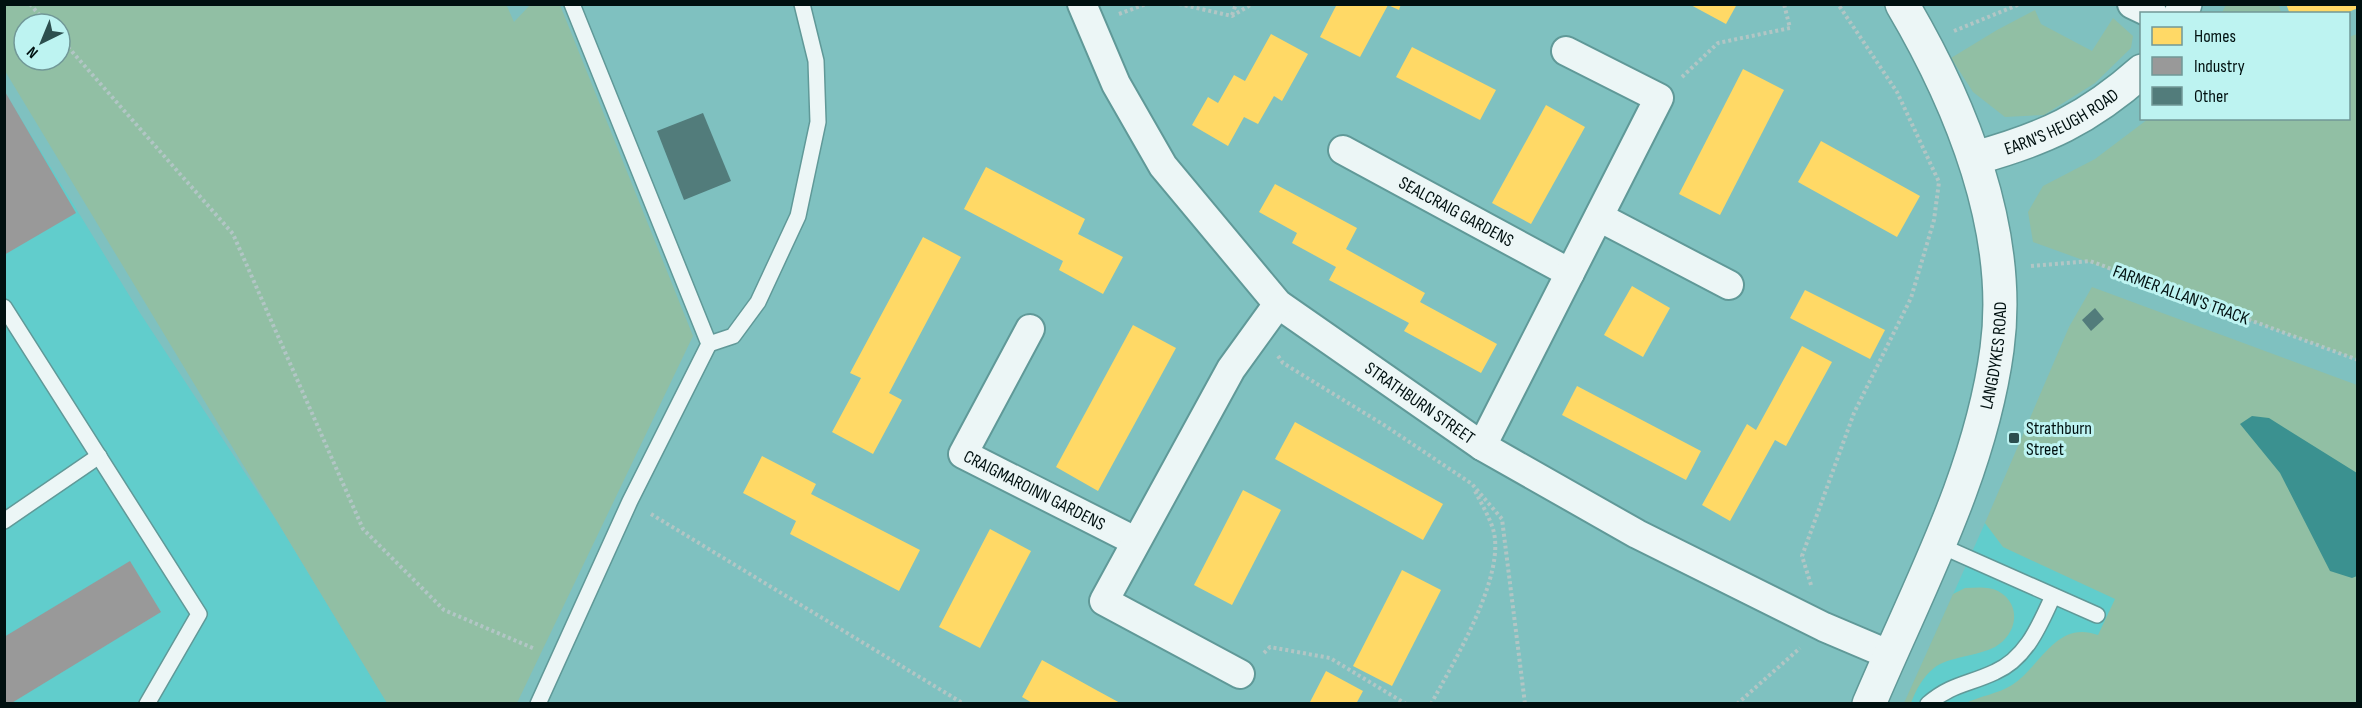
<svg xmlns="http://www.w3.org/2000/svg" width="2362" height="708" font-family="'Sofia Sans Condensed',sans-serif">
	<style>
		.built { fill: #61cdcc }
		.green { fill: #91bfa4; fill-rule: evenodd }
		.water { fill: #3b9190 }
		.homes { fill: #ffd966 }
		.industry { fill: #999 }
		.building { fill: #527c7b }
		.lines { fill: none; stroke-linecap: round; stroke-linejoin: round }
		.lane-casing { stroke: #609998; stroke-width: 18 }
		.street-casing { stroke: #609998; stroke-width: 32 }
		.secondary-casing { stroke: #609998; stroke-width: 36 }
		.path { stroke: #b2c6c5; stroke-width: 4; stroke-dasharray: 3 3; stroke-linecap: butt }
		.lane { stroke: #ecf6f6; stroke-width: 15 }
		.street { stroke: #ecf6f6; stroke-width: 28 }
		.secondary { stroke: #ecf6f6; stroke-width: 33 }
		.poi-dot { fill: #2c4e4e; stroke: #bdf3f1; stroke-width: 2 }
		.labels { text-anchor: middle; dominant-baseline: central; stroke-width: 6; stroke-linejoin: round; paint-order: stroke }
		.street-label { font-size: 18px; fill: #001010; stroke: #bdf3f1 }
		.poi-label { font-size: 18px; fill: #001010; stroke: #bdf3f1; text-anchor: start }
	</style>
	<rect width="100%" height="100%" fill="#7fc1c0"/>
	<g class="built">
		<path d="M4,91L140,313L278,523L387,703H5Z"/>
		<path d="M1985,523L2148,598L2099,703L1904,704Z"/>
	</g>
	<g class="green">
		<path d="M506,4L514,22L530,5H560L693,336L517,703H387L5,71V5ZM24,24H60V60H24Z"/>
		<path d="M2226,4L2279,5L2281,13H2222Z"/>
		<path d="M2035,10L2041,24L2092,51L2113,18L2133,36L2131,48L2095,83L2044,115L2005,117L1973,92L1951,58L1997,30Z"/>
		<path d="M2357,34V359L2033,242L2028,212L2043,186L2095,159L2148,119L2348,118L2349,37Z"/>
		<path d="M2092,287L2357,385V703L1964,704C1979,696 1998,694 2012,685C2042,665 2056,620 2098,635L2115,599L2003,547L1985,523L2069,327Z"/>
		<path d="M1965,588C1976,588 1988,586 1998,591C2022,604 2018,634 1995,647C1978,656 1947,657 1934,668C1922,678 1916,690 1911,703H1904L1953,594Z"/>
	</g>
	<path class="water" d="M2252,416L2269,418L2357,473V576L2352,578L2330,571L2280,473L2240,424Z"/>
	<g class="homes">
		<path d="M1337,4H1401L1399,10L1388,5L1360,57L1320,37Z"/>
		<path d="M1689,4H1737L1726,24Z"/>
		<path d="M2286,4H2358V8L2344,14H2290Z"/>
		<path d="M1271,34L1308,54L1282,101L1274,96L1258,124L1244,117L1228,146L1192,125L1208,97L1218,103L1234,75L1245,81Z"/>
		<path d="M1412,47L1496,90L1480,120L1396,77Z"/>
		<path d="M1743,69L1784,90L1720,215L1679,194Z"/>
		<path d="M1546,105L1585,127L1531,224L1492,203Z"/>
		<path d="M1821,141L1920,196L1897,237L1798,182Z"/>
		<path d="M986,167L1085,219L1078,234L1123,257L1103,294L1059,270L1063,261L964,209Z"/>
		<path d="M1275,184L1357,228L1346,249L1425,293L1420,302L1497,344L1481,373L1404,331L1409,323L1329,280L1336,267L1292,243L1297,233L1259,212Z"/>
		<path d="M923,237L961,257L889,393L902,400L873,454L832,432L861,378L850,373Z"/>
		<path d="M1632,286L1670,308L1643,357L1604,335Z"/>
		<path d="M1805,290L1885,330L1870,359L1790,318Z"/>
		<path d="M1133,325L1176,348L1098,491L1056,467Z"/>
		<path d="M1802,346L1832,362L1786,446L1775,440L1730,521L1702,505L1747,424L1756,430Z"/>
		<path d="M1577,386L1701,451L1686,480L1562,415Z"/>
		<path d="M1295,422L1443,504L1423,540L1275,459Z"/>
		<path d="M762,456L816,484L811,494L920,550L899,591L790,534L796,521L743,493Z"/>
		<path d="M1243,490L1281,510L1232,605L1194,585Z"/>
		<path d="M990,529L1031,551L980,648L939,627Z"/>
		<path d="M1402,570L1441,590L1392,686L1353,666Z"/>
		<path d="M1042,660L1098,691L1122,704H1034L1022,697Z"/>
		<path d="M1326,671L1363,691L1356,704H1309Z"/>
	</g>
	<g class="industry">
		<path d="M4,90L76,213L4,255Z"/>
		<path d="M130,561L161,612L10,704H4V637Z"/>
	</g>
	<g class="building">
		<path d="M703,113L731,181L684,200L657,131Z"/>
		<path d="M2095,308L2104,319L2091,331L2082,320Z"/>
	</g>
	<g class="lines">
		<g class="lane-casing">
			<g id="lane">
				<path d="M4,307L199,614L147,704"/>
				<path d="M709,344L733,336L758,302L798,216L818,122L816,61L802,4"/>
				<path d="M4,521L99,456"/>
				<path d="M1939,545L2097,615"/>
				<path d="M538,704L630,501L709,344L572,4"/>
				<path d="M1928,704C1951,684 1970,684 1995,672C2027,658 2040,624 2053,596"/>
			</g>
		</g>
		<g class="street-casing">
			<g id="street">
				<path id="s1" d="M1082,4L1116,84L1163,166L1278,304L1482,446L1637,534L1824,627L1890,655"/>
				<path d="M2132,4L2153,14"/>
				<path id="s2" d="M1343,150L1570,273"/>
				<path d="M1599,217L1729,285"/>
				<path id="s3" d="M1030,329L963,454L1135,541"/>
				<path d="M1482,446L1659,98L1566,51"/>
				<path d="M1240,674L1104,601L1231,369L1278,304"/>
			</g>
		</g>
		<g class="secondary-casing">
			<g id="secondary">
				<path d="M2181,14L2185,4"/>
				<path id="s4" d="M1975,158C2044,139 2088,119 2142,71"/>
				<path id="s5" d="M1869,704C1918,588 1980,475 1997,349C2013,231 1961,104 1902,4"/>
			</g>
		</g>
		<g class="path">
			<path d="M30,4L47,24"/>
			<path d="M1179,4L1232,16L1252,4"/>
			<path d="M1119,14L1146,4"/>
			<path d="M1232,15L1236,4"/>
			<path d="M1954,31L2020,4"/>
			<path d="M60,38L233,234L363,529L444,610L535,649"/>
			<path d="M1682,77L1718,43L1790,28L1784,4"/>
			<path d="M2031,266L2090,261L2358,360"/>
			<path d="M1278,356L1283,363L1384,425L1472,484L1502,519L1525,704"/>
			<path d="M651,514L964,704"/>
			<path d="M1811,585L1802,556L1854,413L1911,298L1934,220L1939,182L1897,92L1838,4"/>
			<path d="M1264,653L1270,647L1330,658L1406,704"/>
			<path d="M1431,704C1453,663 1507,575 1493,529C1489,516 1481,503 1475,491"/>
			<path d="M1737,704L1800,648"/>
		</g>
		<use href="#lane" class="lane"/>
		<use href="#street" class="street"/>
		<use href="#secondary" class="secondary"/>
	</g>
	<rect class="poi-dot" x="2008" y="432" width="12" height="12" rx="3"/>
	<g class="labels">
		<g class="street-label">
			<text stroke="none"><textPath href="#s4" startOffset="94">EARN'S HEUGH ROAD</textPath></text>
			<text stroke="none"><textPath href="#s2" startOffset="129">SEALCRAIG GARDENS</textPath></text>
			<text transform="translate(2181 295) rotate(20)">FARMER ALLAN'S TRACK</text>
			<text stroke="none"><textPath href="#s5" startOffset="372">LANGDYKES ROAD</textPath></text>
			<text stroke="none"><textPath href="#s1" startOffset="534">STRATHBURN STREET</textPath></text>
			<text stroke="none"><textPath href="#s3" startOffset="222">CRAIGMAROINN GARDENS</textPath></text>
		</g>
		<g class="poi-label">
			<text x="2026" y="428">Strathburn<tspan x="2026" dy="21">Street</tspan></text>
		</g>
	</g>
	<rect width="2362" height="708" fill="none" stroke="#001010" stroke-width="12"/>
	<rect x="2140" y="12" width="210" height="108" fill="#bdf3f1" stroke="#719897" stroke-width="1.5"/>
	<rect x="2152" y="27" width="30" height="18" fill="#ffd966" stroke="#719897" stroke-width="1.5"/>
	<text x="2194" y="42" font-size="18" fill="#001010">Homes</text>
	<rect x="2152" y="57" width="30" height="18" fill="#999999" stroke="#719897" stroke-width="1.5"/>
	<text x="2194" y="72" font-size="18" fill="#001010">Industry</text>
	<rect x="2152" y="87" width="30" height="18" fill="#527c7b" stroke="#719897" stroke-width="1.5"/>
	<text x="2194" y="102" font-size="18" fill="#001010">Other</text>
	<g transform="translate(42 42) rotate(223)"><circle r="28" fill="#bdf3f1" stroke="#719897" stroke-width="1.5"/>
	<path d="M0-4.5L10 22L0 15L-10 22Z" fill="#2c4e4e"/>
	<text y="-9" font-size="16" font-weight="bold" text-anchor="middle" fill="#001010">N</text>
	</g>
</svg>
